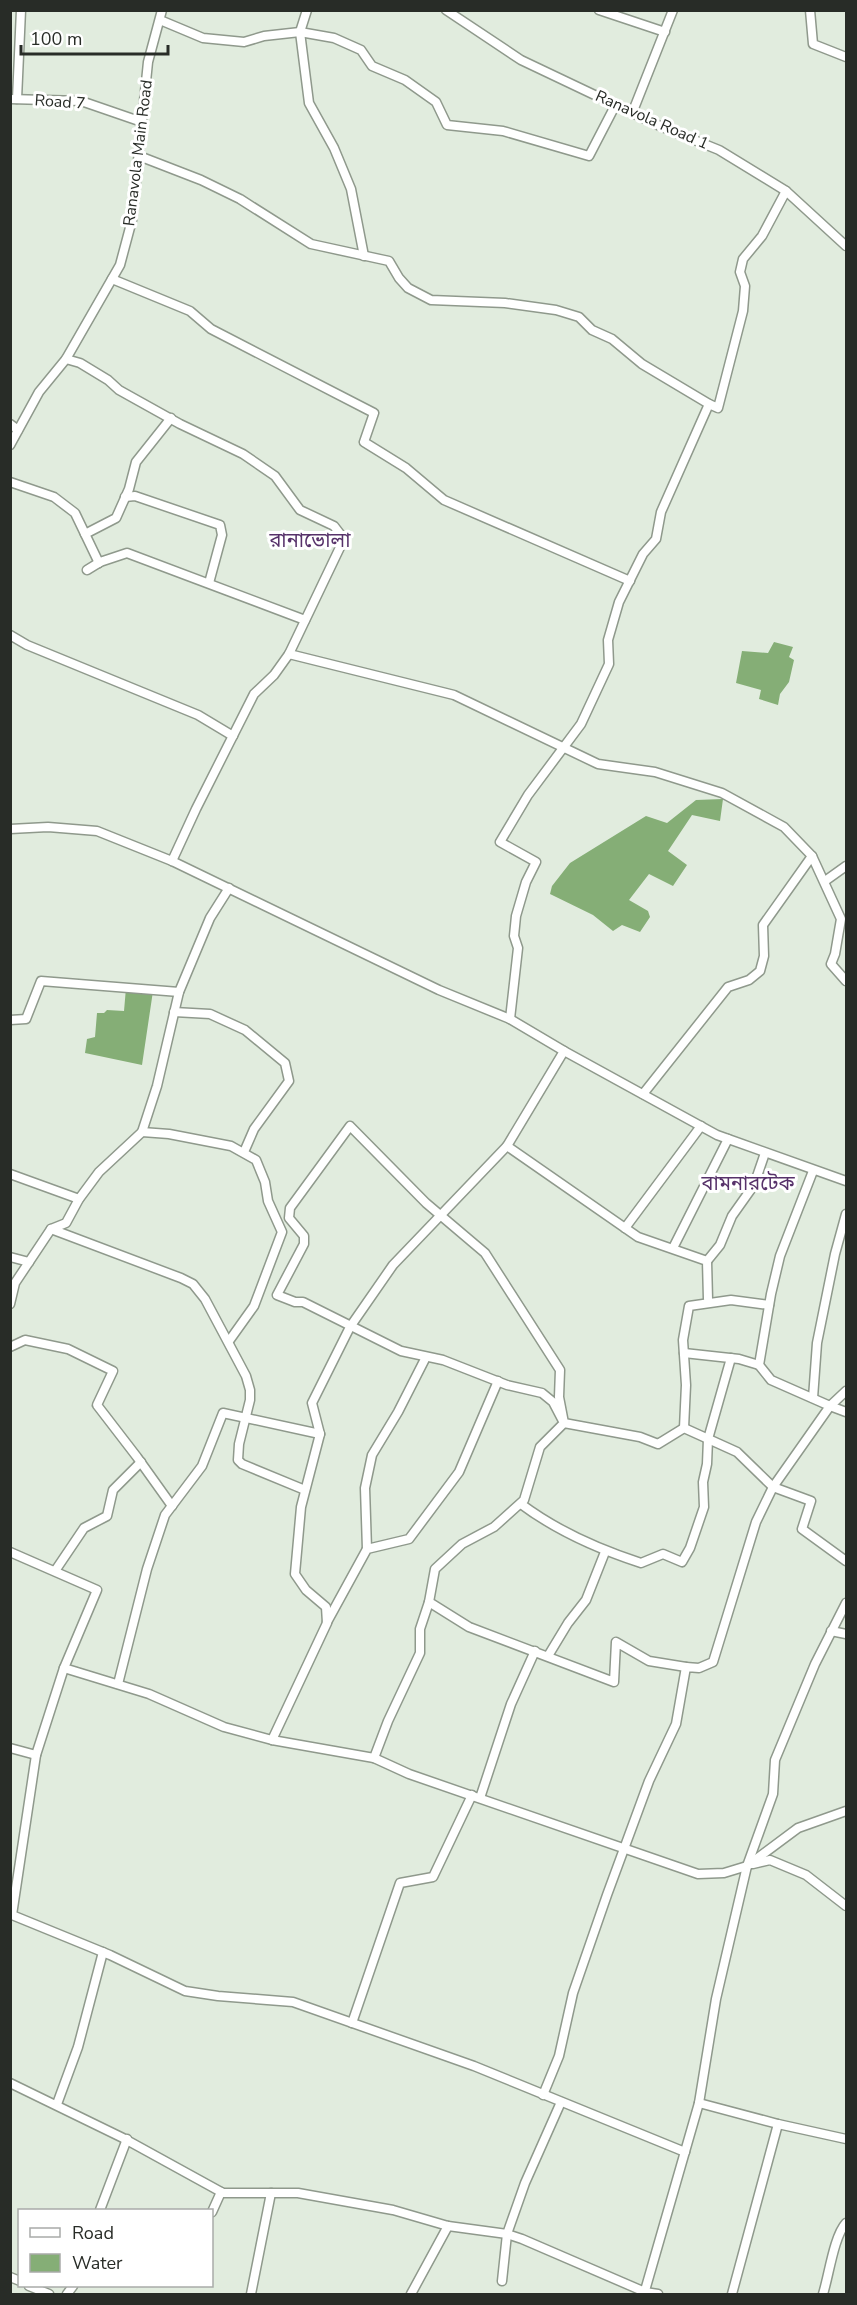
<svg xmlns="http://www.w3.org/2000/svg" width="857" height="2305" font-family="'Nunito Sans','Noto Sans Bengali',sans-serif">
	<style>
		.water { fill: #85ae76 }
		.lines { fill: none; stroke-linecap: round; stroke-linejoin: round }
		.street-casing { stroke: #8f998c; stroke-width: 11 }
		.street { stroke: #fff; stroke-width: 8 }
		.labels { text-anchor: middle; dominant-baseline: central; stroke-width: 6; stroke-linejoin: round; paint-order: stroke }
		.street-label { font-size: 16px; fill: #282c27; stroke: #fff }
		.quarter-label { font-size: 20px; fill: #57326a; stroke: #fff }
	</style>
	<rect width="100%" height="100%" fill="#e1ecde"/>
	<g class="water">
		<path d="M774,642L793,647L789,657L794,660L789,682L780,694L778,705L759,699L761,690L736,683L742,651L768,653Z"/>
		<path d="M723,799L720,821L692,815L668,851L687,865L673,886L649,874L629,900L648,911L650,917L640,932L622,925L613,931L593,915L550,894L552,886L570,863L646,816L667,823L696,800Z"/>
		<path d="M126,988L153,991L142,1065L85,1053L87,1039L95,1037L97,1013H104L107,1010L124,1011Z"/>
	</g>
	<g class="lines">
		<g class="street-casing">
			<g id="street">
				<path d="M307,10L300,32L309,103L334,148L351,189L364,256"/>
				<path d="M446,10L521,60L662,127L719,150L786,191L846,246"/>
				<path d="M599,10L665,32"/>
				<path d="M810,10L813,44L846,57"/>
				<path d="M160,20L203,38L244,42L264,36L300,32L334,38L361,50L372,66L405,80L436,102L447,125L503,131L589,156L616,104"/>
				<path d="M10,99L81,101L142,122"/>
				<path d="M17,99L21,10"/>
				<path d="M633,111L673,10"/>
				<path d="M139,156L201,180L240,199L311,244L389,261L399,278L408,288L431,300L505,303L556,310L579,317L592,330L612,339L642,364L709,404"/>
				<path d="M112,279L190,311L211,329L374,413L364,442L406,468L444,500L630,581"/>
				<path d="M66,359L80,363L108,380L119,390L180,424L243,454L275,476L300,510L334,526L344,539L289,654L274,675L254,694L196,809L172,861"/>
				<path d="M10,424L18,430"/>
				<path d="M10,445L39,392L66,359L120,265L132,220L148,62L162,10"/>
				<path d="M10,482L54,497L75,513L99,563"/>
				<path d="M125,497L135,496L220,525L222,535L209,583"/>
				<path d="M85,534L116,518L129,489L136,462L171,418"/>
				<path d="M87,570L100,562L127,553L305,620"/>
				<path d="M10,635L27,645L198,715L233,736"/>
				<path d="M289,654L454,695L598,764L655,772L722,793L784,827L812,856L841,919L835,954L831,964L846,981"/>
				<path d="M10,829L48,827L97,831L172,861L439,990L510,1019L564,1051L717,1135L846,1181"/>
				<path d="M825,881L846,866"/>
				<path d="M174,1012L210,1014L245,1030L285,1063L289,1081L254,1129L244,1152"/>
				<path d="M510,1019L518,948L514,936L516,916L526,882L536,862L500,842L528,795L581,724L609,664L608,640L619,602L643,554L656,539L661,512L709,404L718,408L743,311L745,286L740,272L743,259L762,236L786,191"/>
				<path d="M10,1020L26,1019L41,981L179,992"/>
				<path d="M643,1094L728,987L749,980L760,971L764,956L763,925L812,856"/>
				<path d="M142,1132L169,1134L231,1146L256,1160L265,1182L268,1201L282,1232L254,1306L229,1341"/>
				<path d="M507,1146L638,1237L707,1261L708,1299"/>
				<path d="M10,1174L79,1199"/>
				<path d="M625,1228L701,1126"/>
				<path d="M51,1229L181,1278L193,1284L205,1299L246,1376L250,1390V1400L239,1444L238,1460L242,1464L305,1490"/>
				<path d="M673,1248L728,1139"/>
				<path d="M10,1257L29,1262"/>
				<path d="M707,1261L720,1245L732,1216L754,1185L765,1153"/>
				<path d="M10,1304L15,1283L51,1229L66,1223L79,1199L99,1172L142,1132L157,1086L179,992L210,918L229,888"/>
				<path d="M10,1347L25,1340L68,1349L113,1371L97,1405L137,1457L172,1506"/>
				<path d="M684,1353L739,1359L759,1365"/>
				<path d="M846,1391L830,1406L846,1412"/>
				<path d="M813,1398L817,1343L835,1254L846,1214"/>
				<path d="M684,1428L686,1385L683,1340L689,1306L731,1300L769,1305"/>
				<path d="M521,1504C557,1531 598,1549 641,1563L663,1554L682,1562L690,1548L704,1507L703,1482L707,1464L708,1439L731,1358"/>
				<path d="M367,1549L365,1488L372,1455L398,1412L426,1357"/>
				<path d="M10,1552L97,1590L64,1668L149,1694L224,1727L272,1740L374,1758L409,1774L698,1874L724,1873L747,1866L798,1828L846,1811"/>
				<path d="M55,1571L84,1528L107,1516L113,1490L141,1462"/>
				<path d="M327,1622L367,1549L409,1539L459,1472L498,1381"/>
				<path d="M831,1631L846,1634"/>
				<path d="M548,1656L568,1623L586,1600L605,1552"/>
				<path d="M686,1667L649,1661L616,1642L614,1682L469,1627L429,1602L435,1569L462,1544L494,1527L524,1500L540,1447L564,1423L553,1402L542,1393L507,1385L443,1360L401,1351L303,1302H295L277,1295L304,1244V1236L289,1218L290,1208L350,1126L426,1203L485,1253L560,1370L559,1397L564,1423L640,1437L658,1444L684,1428L737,1452L773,1487L811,1501L802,1529L846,1561"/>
				<path d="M118,1684L147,1569L165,1515L202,1466L223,1413L320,1434"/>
				<path d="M272,1740L327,1623L326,1607L306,1590L295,1574L301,1507L320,1434L312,1403L350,1327L393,1265L507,1146L564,1051"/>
				<path d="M10,1748L36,1755L64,1668"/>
				<path d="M36,1755L12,1915L110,1955L185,1991L218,1996L293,2002L474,2066L685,2152"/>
				<path d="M374,1758L388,1721L420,1653V1629L429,1602"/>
				<path d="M480,1798L511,1704L535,1651"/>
				<path d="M753,1864L770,1860L806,1875L846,1906"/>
				<path d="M352,2023L400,1883L433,1877L472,1795"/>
				<path d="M10,2083L123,2138L223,2193H298L393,2210L448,2226L507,2234L522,2239L645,2292L658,2294"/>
				<path d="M543,2095L559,2056L573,1993L607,1895L649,1781L676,1724L686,1667L699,1668L713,1662L756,1522L773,1487L830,1406L771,1380L759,1365L771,1294L780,1256L813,1171"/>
				<path d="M699,2103L778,2124L846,2139"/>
				<path d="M57,2104L78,2047L103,1952"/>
				<path d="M100,2210L127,2139"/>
				<path d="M212,2212L221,2192"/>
				<path d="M10,2277L20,2281"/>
				<path d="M502,2281L507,2234L525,2183L561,2102"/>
				<path d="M29,2286L49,2294"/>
				<path d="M67,2294L73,2286"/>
				<path d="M251,2294L271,2193"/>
				<path d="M411,2294L448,2226"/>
				<path d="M644,2294L699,2103L716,1999L747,1866L773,1794L775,1760L815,1664L846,1603"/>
				<path d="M732,2294L778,2124"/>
				<path d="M823,2294C829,2275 834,2236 846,2223"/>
			</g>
		</g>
		<use href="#street" class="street"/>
	</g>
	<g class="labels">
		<g class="street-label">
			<text transform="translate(60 102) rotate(4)">Road 7</text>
			<text transform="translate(652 120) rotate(24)">Ranavola Road 1</text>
			<text transform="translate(138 153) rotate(-83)">Ranavola Main Road</text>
		</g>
		<g class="quarter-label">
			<text x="310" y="540">রানাভোলা</text>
			<text x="748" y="1183">বামনারটেক</text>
		</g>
	</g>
	<rect width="857" height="2305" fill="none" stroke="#282c27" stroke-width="24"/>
	<rect x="18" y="2209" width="195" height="78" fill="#ffffff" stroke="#a9aba9" stroke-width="1.5"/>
	<rect x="30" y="2228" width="30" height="9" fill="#ffffff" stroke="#a9aba9" stroke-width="1.5"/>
	<text x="72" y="2239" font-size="18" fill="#282c27">Road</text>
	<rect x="30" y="2254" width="30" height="18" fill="#85ae76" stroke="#a9aba9" stroke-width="1.5"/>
	<text x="72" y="2269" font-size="18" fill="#282c27">Water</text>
	<path d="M21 45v9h147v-9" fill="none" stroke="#282c27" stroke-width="3"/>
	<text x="30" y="45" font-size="18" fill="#282c27" stroke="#ffffff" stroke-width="4.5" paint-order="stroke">100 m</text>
</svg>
